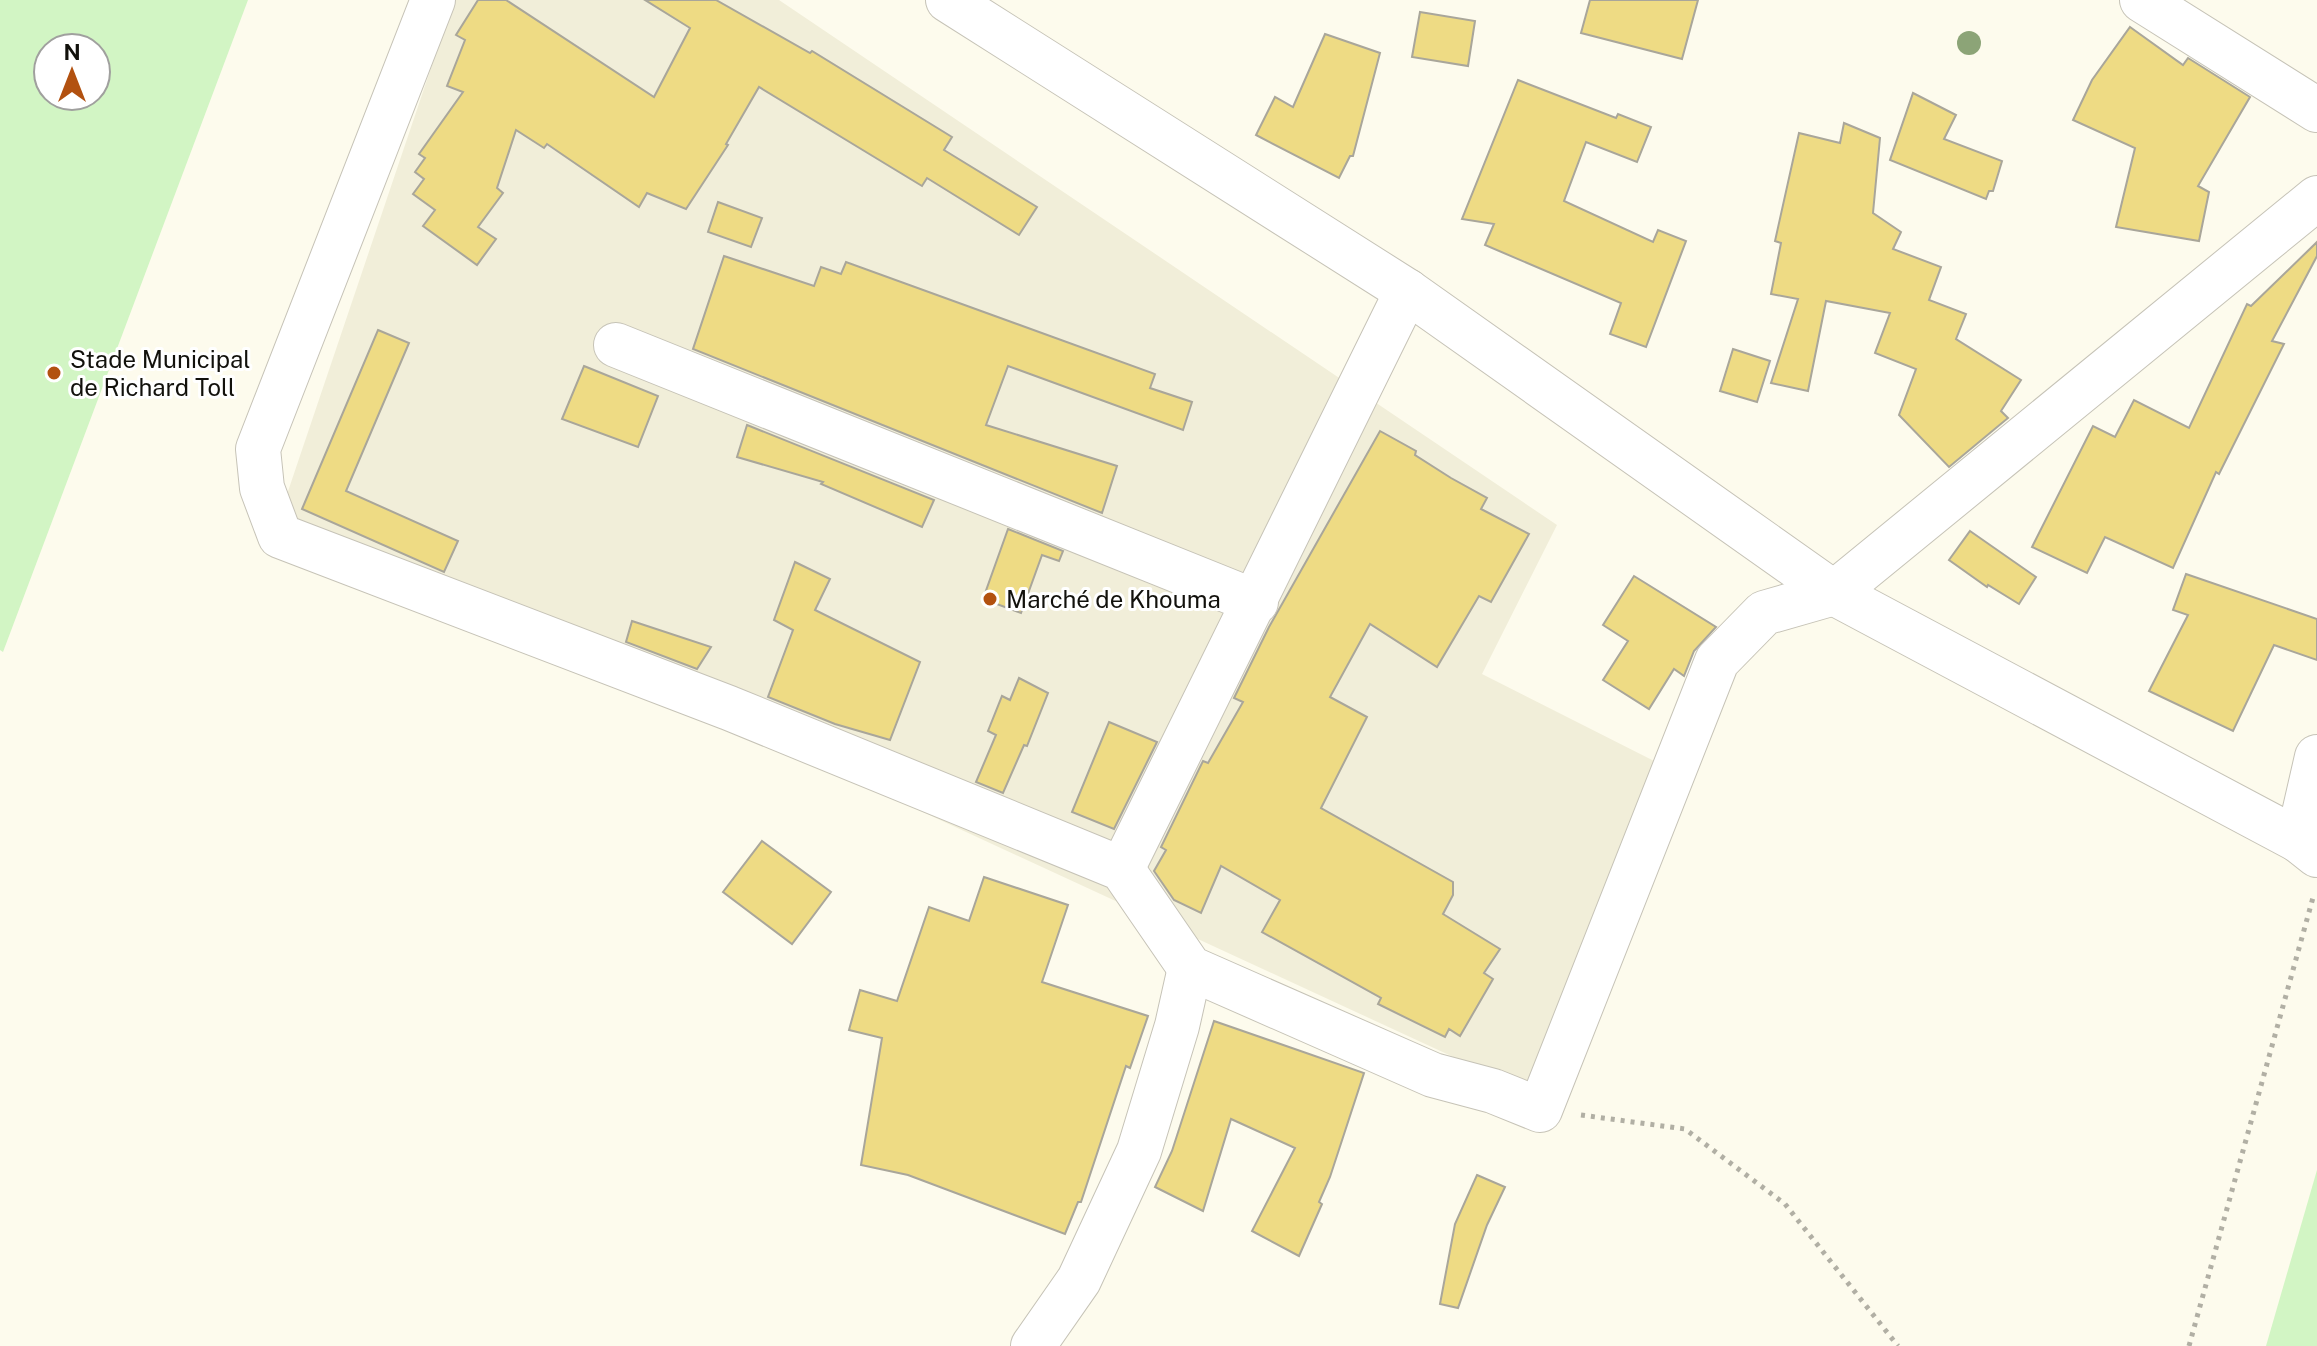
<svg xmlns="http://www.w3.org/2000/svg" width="2317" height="1346" font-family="'Public Sans',sans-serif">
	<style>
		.built { fill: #f1eed9 }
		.green { fill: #d2f5c4; fill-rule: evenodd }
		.building { fill: #eedb84; stroke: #a9a69a; stroke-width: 2 }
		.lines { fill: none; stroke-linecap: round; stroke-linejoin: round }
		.minor-casing { stroke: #c6c3b7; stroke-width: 46 }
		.primary-casing { stroke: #c6c3b7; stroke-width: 46 }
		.path { stroke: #b1afa4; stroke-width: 5; stroke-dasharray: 4 6; stroke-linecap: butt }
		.minor { stroke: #fff; stroke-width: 44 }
		.primary { stroke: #fff; stroke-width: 44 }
		.tree { fill: #8ca477 }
		.poi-dot { fill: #b25110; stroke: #fff; stroke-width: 3 }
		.labels { text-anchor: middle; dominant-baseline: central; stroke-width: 6; stroke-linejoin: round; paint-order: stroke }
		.poi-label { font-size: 24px; fill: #12110c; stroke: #fff; text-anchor: start }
	</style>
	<rect width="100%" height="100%" fill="#fdfbed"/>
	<path class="built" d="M454,0H779L1557,525L1482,674L1662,765L1527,1091L280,515Z"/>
	<g class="green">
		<path d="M0,0H248L3,652L0,650ZM96,48V96H48V48Z"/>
		<path d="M2317,1170V1346H2266Z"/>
	</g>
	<g class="building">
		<path d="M478,0H506L654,97L690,28L645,0H716L810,53L812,51L952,137L944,150L1037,207L1019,235L927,178L922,186L759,87L726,144L728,145L686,209L647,193L639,207L547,144L544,148L516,130L497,188L503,193L478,227L496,239L477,265L423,226L435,210L413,194L424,179L415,172L425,158L419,154L463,92L447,86L465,40L456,35Z"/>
		<path d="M1590,0H1698L1682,59L1581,33Z"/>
		<path d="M1420,12L1475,21L1468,66L1412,57Z"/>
		<path d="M2130,27L2183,65L2188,58L2250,97L2198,186L2209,192L2199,241L2116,227L2135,148L2073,120L2092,80Z"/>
		<path d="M1325,34L1380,53L1353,156H1350L1339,178L1256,135L1275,97L1293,107Z"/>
		<path d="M1518,80L1616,118L1618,114L1651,127L1637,162L1586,142L1564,201L1653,242L1658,230L1686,241L1646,347L1610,334L1621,303L1485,245L1494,224L1462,219Z"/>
		<path d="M1913,93L1956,115L1944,139L2002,161L1993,191H1989L1986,199L1890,160Z"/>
		<path d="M1844,123L1880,138L1873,213L1901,232L1893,249L1941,267L1929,300L1966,314L1956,339L2021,380L2001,411L2008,418L1949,467L1899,415L1916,369L1875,353L1890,313L1826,301L1808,391L1771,383L1798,299L1771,294L1781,243L1775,241L1799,133L1840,143Z"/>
		<path d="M718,202L762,218L751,247L708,232Z"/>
		<path d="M2317,242V256L2272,341L2284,344L2219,474L2216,472L2173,568L2105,537L2087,573L2032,547L2093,426L2115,437L2134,400L2189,428L2247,304L2251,306Z"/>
		<path d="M724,256L814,286L821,267L841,274L846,262L1155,374L1150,388L1192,402L1183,430L1008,366L986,425L1117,466L1102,513L693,349Z"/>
		<path d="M378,330L409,343L346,491L458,541L444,572L302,509Z"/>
		<path d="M1733,349L1770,361L1757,402L1720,391Z"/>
		<path d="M584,366L658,396L638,447L562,419Z"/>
		<path d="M747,425L934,500L922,527L821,484L823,482L737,457Z"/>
		<path d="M1380,431L1416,451L1415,455L1451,478L1487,498L1481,509L1529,534L1491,602L1479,596L1437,667L1370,624L1330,697L1367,717L1321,808L1453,882V895L1443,914L1500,949L1484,973L1493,979L1460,1036L1449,1029L1445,1037L1378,1004L1381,998L1262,932L1280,900L1221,866L1201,913L1174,900L1154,871L1166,850L1161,847L1203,761L1208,763L1243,702L1234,698L1269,627Z"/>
		<path d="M1008,529L1063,551L1059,561L1042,555L1021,613L983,599Z"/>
		<path d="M1970,531L2036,577L2019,604L1988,585L1987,587L1949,560Z"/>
		<path d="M795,562L830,579L815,610L920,662L890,740L835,724L768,697L793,630L774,620Z"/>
		<path d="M2186,574L2317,619V660L2274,645L2233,731L2149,691L2188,615L2173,610Z"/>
		<path d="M1634,576L1716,627L1694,651L1684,676L1674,669L1649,709L1603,680L1628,641L1603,625Z"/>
		<path d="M632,621L711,647L697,669L626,642Z"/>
		<path d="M1019,678L1048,693L1027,746L1024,745L1003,793L976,782L996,735L988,731L1002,696L1010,700Z"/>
		<path d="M1109,722L1157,742L1114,829L1072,812Z"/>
		<path d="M762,841L831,892L792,944L723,892Z"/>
		<path d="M984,877L1068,905L1042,982L1148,1016L1130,1068L1126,1066L1081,1202H1078L1065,1234L908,1175L861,1165L882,1038L849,1030L860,990L897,1001L929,907L969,921Z"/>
		<path d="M1214,1021L1364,1073L1330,1177L1319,1202L1322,1204L1299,1256L1252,1231L1295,1148L1231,1119L1203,1211L1155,1187L1172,1151Z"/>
		<path d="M1477,1175L1505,1187L1487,1225L1458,1308L1440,1304L1455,1224Z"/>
	</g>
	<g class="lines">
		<g class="minor-casing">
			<g id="minor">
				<path d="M433,0L258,449L262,488L280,536L729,708L1122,869L1190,968L1433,1075L1493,1091L1540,1110L1717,661L1764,613L1834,593L2317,198"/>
				<path d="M2142,0L2317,110"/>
				<path d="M616,345L1256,602"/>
				<path d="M2298,840L2317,757"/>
				<path d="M1122,869L1407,291"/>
				<path d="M1033,1346L1079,1280L1139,1151L1177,1026L1190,968"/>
			</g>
		</g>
		<g class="primary-casing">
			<path id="primary" d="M948,0L1407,291L1834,593L2298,840L2317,855"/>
		</g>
		<g class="path">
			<path d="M1581,1115L1685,1129L1785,1204L1898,1346"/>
			<path d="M2189,1346L2314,894"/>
		</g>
		<use href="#minor" class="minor"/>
		<use href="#primary" class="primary"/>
	</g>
	<circle class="tree" cx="1969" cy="43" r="12"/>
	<g class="poi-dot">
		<circle cx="54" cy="373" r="8"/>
		<circle cx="990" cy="599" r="8"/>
	</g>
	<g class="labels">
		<g class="poi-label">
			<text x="70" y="359">Stade Municipal<tspan x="70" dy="28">de Richard Toll</tspan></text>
			<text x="1006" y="599">Marché de Khouma</text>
		</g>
	</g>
	<g transform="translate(72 72)"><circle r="38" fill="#ffffff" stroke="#a0a09e" stroke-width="2"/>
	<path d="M0-6L14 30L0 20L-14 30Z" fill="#b25110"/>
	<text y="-12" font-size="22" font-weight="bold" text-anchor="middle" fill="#12110c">N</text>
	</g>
</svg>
